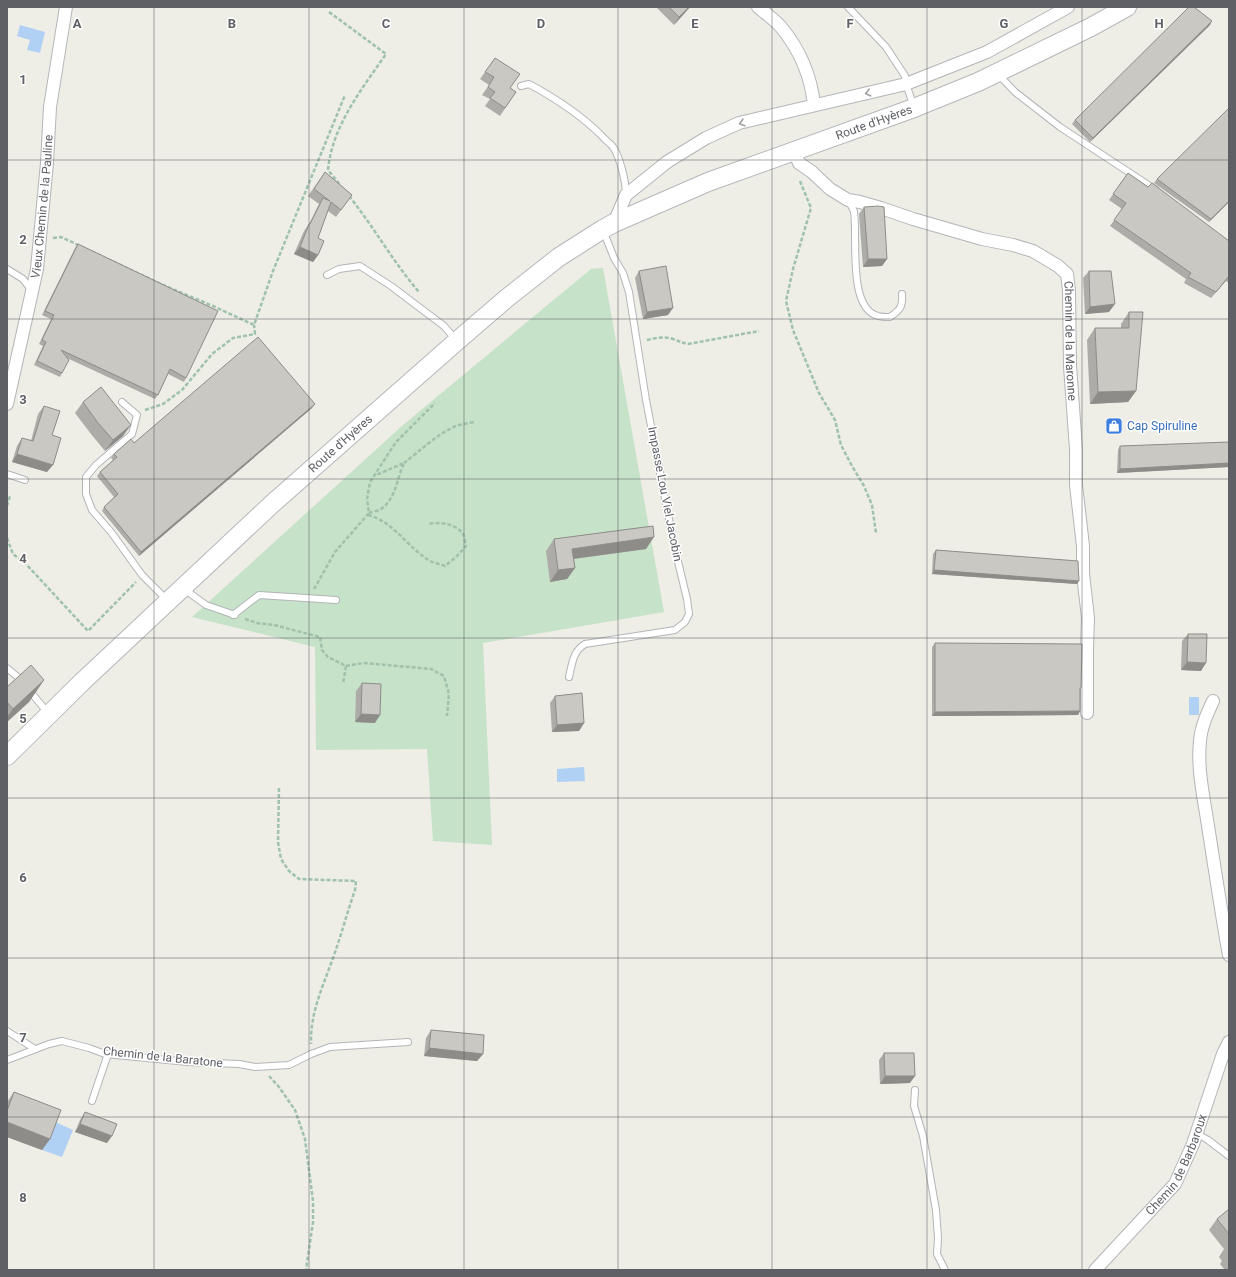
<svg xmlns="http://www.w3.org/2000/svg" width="1236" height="1277" font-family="Roboto,sans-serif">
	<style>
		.green { fill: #c6e2c8 }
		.water { fill: #b0d1f4 }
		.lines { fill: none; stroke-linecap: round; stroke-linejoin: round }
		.service-casing { stroke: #b3b5b9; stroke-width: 8 }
		.minor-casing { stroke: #b3b5b9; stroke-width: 14 }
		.secondary-casing { stroke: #b5b7bc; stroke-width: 20 }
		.path { stroke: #a0c2ac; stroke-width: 2.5; stroke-dasharray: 4 2; stroke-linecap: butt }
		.service { stroke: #fff; stroke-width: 6 }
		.minor { stroke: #fff; stroke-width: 12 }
		.secondary { stroke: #fff; stroke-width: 18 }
		.wall { fill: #aeaca8 }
		.shaded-wall { fill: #8d8c88 }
		.building { fill: #cac8c3; stroke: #8d8c88 }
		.oneway { stroke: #9ea0a3 }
		.grid { fill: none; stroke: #5e6065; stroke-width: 1; stroke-opacity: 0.55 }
		.labels { text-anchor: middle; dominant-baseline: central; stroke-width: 3; stroke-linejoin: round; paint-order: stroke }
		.street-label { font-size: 12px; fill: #5e6065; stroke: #fff }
		.shop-label { font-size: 12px; fill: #366cbe; stroke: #fff; text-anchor: start }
		.grid-label { font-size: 13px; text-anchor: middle; font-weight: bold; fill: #5e6065; stroke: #fff; stroke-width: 3; stroke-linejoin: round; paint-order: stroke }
	</style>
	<rect width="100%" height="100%" fill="#eeede6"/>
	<path class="green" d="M603,268L664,612L483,643L492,845L433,841L427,749L316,750L315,647L192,617L403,425L591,269Z"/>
	<g class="water">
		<path d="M20,25L45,32L40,53L27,50L30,40L17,36Z"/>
		<rect x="1189" y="697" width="10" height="18"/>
		<path d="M584,767L585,781L557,782V769Z"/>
		<path d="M53,1121L73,1130L62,1157L42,1150Z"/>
	</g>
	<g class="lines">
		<g class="service-casing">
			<g id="service">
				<path d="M848,7L886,47L905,76L906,84L914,107"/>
				<path d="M998,74L1015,92L1060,127L1156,190"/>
				<path d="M521,86L529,84C555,98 581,115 602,136C605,140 610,143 613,147C620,157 626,182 626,195"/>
				<path d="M848,200C850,204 853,208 854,212C858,236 847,308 878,316C881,317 886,317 890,317C900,310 903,307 902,294"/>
				<path d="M7,269L23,279L32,291"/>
				<path d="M327,275L339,269L360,266L391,286L444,326L456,340"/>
				<path d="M122,402L137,415L132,434L96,465L86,477V494L92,510L111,532L142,575L167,600"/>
				<path d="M7,474L25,480"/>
				<path d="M184,589L206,605L235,615"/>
				<path d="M233,615L259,595L336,600"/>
				<path d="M7,668L19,678L48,713"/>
				<path d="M569,677C572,664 573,651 585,644L675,630L685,622L689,614L687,599L674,545L646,400L629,292L623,273L614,258L603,230"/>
				<path d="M7,1031L35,1049"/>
				<path d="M7,1060L49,1044L62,1041L89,1048L105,1054L188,1062L239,1064L255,1067L289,1065L311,1054L330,1047L408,1042"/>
				<path d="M915,1090L914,1106L923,1136L936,1210L938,1238L937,1254L945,1270"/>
				<path d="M92,1101L108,1054"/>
				<path d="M1196,1133L1208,1140L1229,1156"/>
			</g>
		</g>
		<g class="minor-casing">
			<g id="minor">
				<path d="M758,7C765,13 775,20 781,27C800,50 811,76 814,105"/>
				<path id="s1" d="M794,151L799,163L812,172L830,189L848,200L860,202L881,208L913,219L982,239L1013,245L1033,251L1058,266L1067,274L1069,290L1070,366L1076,449V485L1083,546V574L1088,618L1087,648V713"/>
				<path d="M614,223L626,195L667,162L706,138L739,123L906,84L987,52L1068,7"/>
				<path id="s2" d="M7,404L37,269L47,163L50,107L66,7"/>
				<path d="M1213,701C1207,714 1201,727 1200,741C1197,770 1204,798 1208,826C1215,869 1221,912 1229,955"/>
				<path id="s3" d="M1095,1270L1175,1184L1193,1144L1223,1054L1229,1042"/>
			</g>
		</g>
		<g class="secondary-casing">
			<g id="secondary">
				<path id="s4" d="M7,756L82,682L272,504L457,341L507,298L559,257L603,229L614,223L708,182L914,108L978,82L1091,27L1127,7"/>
			</g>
		</g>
		<g class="path">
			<path d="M329,12L386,54C362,89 332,126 328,170L341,186"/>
			<path d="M800,181L811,208L793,269L786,301L793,330L819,393L835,420L841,445L852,466L864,486L872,505L876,533"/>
			<path d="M349,196C374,227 393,262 419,292"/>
			<path d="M53,238L61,237L163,285L213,306L254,325L273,271L345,95"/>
			<path d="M647,340C655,338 665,336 673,339C679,341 682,343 688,344L759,331"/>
			<path d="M145,410L163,404L182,390L212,354L233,338L255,334L254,325"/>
			<path d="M404,463C419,452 440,431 459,425C464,424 469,423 474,422"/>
			<path d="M7,506L10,496"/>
			<path d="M369,513C372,512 378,511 381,509C396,499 397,478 404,463L376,475"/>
			<path d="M368,515C393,521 408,548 430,561C434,563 440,564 445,566L456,557L466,546C465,543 465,537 463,534C455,523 441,522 428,524"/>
			<path d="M7,538L13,554L26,564L88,631L136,582"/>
			<path d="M314,589L335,552L369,513L367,499L370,482L396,442L435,403"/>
			<path d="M245,619L257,623L274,625L320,637L322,650L328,657L346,666L343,684"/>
			<path d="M346,666L364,663L431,669L444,676L449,694L447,716"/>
			<path d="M279,788L278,842L281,859L289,871L299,879L356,881L355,890C347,913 341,936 333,958C323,986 310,1013 311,1044"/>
			<path d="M269,1076L279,1087L295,1110L305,1139L313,1201V1222L306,1270"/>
		</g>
		<use href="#service" class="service"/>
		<use href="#minor" class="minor"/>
		<use href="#secondary" class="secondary"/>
	</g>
	<g class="wall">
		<path d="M656,7H690L674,25Z"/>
		<path d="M1210,25L1090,142L1072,124L1075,120Z"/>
		<path d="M495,58L510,88L516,92L500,116L485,106L490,99L482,95L489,85L480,79Z"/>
		<path d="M325,172L352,195L336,217L328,211L318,238V255L313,262L294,254L304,231L309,224L319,204L308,196Z"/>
		<path d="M1128,173L1229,241V283L1226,281L1211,298L1184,283L1186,279L1110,226L1122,209L1109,200Z"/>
		<path d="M1157,179L1229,202L1209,222L1154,183Z"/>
		<path d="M864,207L887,259L882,266L863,267L859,214Z"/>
		<path d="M78,244L186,378L184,382L168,374L158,395L155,399L67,358L62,373L60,377L34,365L43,346L39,344L51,319L42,315L75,248Z"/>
		<path d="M639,271L668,315L643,319L635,278Z"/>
		<path d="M1089,271L1109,312L1085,314L1083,278Z"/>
		<path d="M1129,312L1136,391L1128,402L1090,404L1087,340L1095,328H1121V324Z"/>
		<path d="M83,402L123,436L105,451L91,434L75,413Z"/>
		<path d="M44,406L52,435L47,472L12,462L17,446L22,438L31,441L38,414Z"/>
		<path d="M312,408L139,556L102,511L104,507L114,497L97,476L100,472L113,460L111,458L114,454L134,443Z"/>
		<path d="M1229,442V467L1117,473L1118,450L1120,446Z"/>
		<path d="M554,539L646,549L574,559L575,568L567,579L550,582L546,551Z"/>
		<path d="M936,550L1077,584L932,574L933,554Z"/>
		<path d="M1188,634L1201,671L1181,670L1182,641Z"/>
		<path d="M935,643L1080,690V711L1078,715L932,716V647Z"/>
		<path d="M44,680L29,702L7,722V687Z"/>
		<path d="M362,683L375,723L355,722L356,691Z"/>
		<path d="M555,696L584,723L579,731L552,732L550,703Z"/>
		<path d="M431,1030L483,1054L477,1061L424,1056L426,1038Z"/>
		<path d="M884,1053L910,1083L880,1084L879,1060Z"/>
		<path d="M14,1092L50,1139L42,1150L7,1137V1102Z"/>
		<path d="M85,1112L107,1143L75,1132L80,1120Z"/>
		<path d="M1229,1209V1270H1225L1220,1264L1222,1261L1219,1257L1224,1249L1209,1230L1217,1219Z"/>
	</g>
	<g class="shaded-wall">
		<path d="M689,7H690L674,25L679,17Z"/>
		<path d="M1212,21L1210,25L1090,142L1093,138Z"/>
		<path d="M1229,201V202L1209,222L1211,219Z"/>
		<path d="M300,247L318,255L313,262L294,254Z"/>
		<path d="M868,259H887L882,266L863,267Z"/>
		<path d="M1115,304L1109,312L1085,314L1090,307Z"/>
		<path d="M673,308L668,315L643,319L647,312Z"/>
		<path d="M1136,391L1128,402L1090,404L1098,392Z"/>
		<path d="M315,404L312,408L139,556L141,552Z"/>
		<path d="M131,425L123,436L105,451L113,440Z"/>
		<path d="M17,454L53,465L47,472L12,462Z"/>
		<path d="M1229,463V467L1117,473L1120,469Z"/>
		<path d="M654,537L646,549L564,560L572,549Z"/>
		<path d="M575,568L567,579L550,582L558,570Z"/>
		<path d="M934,570L1079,581L1077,584L932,574Z"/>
		<path d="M1187,662L1206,663L1201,671L1181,670Z"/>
		<path d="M44,680L29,702L7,722V717L13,709Z"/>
		<path d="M1080,711L1078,715L932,716L935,712Z"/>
		<path d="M361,714L380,715L375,723L355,722Z"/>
		<path d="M584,723L579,731L552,732L557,725Z"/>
		<path d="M429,1048L483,1054L477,1061L424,1056Z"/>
		<path d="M885,1076H915L910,1083L880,1084Z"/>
		<path d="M7,1122L50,1139L42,1150L7,1137Z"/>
		<path d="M80,1124L112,1136L107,1143L75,1132Z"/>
	</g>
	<g class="building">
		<path d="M669,7H689L679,17Z"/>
		<path d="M1189,7H1194L1212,21L1093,138L1075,120Z"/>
		<path d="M495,58L520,74L510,88L516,92L505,108L490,98L495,92L488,87L494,77L485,72Z"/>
		<path d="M1229,108V201L1211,219L1157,179Z"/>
		<path d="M325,172L352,195L341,210L331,202L318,238L324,241L318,255L300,247L309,224H310L323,198L330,201L314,189Z"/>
		<path d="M1128,173L1148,187L1152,183L1229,241V276L1216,292L1188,277L1191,273L1114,220L1126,203L1113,194Z"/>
		<path d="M878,206L884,207L887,259H868L864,207Z"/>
		<path d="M78,244L218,311L186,378L170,369L158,395L61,350L69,360L62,373L37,361L46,342L42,340L54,315L45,311Z"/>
		<path d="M666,266L673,308L647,312L639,271Z"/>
		<path d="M1089,271H1111L1115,304L1090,307Z"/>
		<path d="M1129,312H1143L1136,391L1098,392L1095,328H1129Z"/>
		<path d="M258,337L315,404L141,552L104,507L118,494L100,472L117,457L114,454L131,439L134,443Z"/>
		<path d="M101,387L131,425L113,440L98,423L83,402Z"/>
		<path d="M44,406L60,411L52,435L61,438L53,465L17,454L22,438L33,441Z"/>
		<path d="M1229,442V463L1120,469V446Z"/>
		<path d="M653,526L654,537L572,549L575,568L558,570L554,539Z"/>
		<path d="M936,550L1078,561L1079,581L934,570Z"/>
		<path d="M1188,634H1207L1206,663L1187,662Z"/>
		<path d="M935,643L1082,644L1081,688H1080V711L935,712Z"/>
		<path d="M31,665L44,680L13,709L7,702V687Z"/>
		<path d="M362,683L381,684L380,715L361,714Z"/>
		<path d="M582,693L584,723L557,725L555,696Z"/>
		<path d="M431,1030L484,1035L483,1054L429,1048Z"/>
		<path d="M884,1053H914L915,1076H885Z"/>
		<path d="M14,1092L61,1110L50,1139L7,1122V1111Z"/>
		<path d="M85,1112L117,1124L112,1136L80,1124Z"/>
		<path d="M1229,1209V1234L1217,1219Z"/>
	</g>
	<defs><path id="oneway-chevron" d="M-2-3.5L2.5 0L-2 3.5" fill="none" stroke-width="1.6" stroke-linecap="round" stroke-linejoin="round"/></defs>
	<g class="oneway">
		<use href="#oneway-chevron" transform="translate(868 93) rotate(167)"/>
		<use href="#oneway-chevron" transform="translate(742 123) rotate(164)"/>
	</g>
	<path class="grid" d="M154,7V1270M309,7V1270M464,7V1270M618,7V1270M772,7V1270M927,7V1270M1082,7V1270M7,160H1229M7,319H1229M7,479H1229M7,638H1229M7,798H1229M7,958H1229M7,1117H1229"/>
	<defs>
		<g id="shop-square" transform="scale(0.9)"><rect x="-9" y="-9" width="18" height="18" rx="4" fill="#3f7fe0" stroke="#fff"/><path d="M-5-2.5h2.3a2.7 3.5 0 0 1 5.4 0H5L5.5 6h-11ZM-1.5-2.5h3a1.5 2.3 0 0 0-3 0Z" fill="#fff"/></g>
	</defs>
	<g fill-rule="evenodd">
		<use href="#shop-square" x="1114" y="426"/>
	</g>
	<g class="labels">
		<g class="street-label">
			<text stroke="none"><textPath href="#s4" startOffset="1088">Route d'Hyères</textPath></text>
			<text stroke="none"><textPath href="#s2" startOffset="201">Vieux Chemin de la Pauline</textPath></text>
			<text stroke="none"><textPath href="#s1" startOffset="375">Chemin de la Maronne</textPath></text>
			<text stroke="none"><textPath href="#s4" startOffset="457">Route d'Hyères</textPath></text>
			<text transform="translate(665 494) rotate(79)">Impasse Lou Viel Jacobin</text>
			<text transform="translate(163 1057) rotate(6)">Chemin de la Baratone</text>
			<text stroke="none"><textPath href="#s3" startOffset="135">Chemin de Barbaroux</textPath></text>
		</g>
		<g class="shop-label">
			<text x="1127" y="426">Cap Spiruline</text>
		</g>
	</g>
	<g class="grid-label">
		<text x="77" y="28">A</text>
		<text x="232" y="28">B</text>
		<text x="386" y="28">C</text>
		<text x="541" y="28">D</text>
		<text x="695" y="28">E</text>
		<text x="850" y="28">F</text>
		<text x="1004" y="28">G</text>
		<text x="1159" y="28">H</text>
		<text x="23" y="84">1</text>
		<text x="23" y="244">2</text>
		<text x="23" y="404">3</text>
		<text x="23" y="563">4</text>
		<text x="23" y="723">5</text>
		<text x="23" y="882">6</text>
		<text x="23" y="1042">7</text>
		<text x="23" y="1202">8</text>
	</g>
	<rect width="1236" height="1277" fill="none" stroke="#5e6065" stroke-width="16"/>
</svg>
